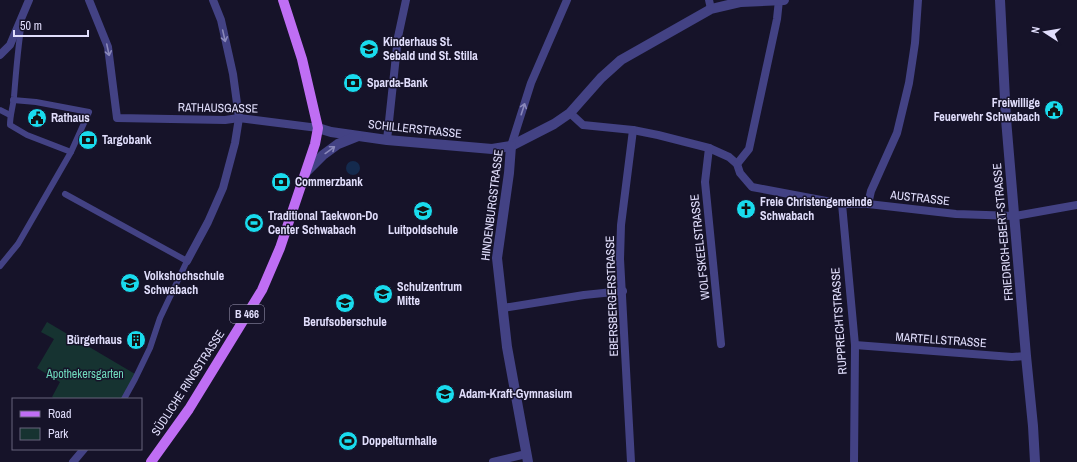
<svg xmlns="http://www.w3.org/2000/svg" width="1077" height="462" font-family="'Archivo Narrow',sans-serif">
	<style>
		.green { fill: #163331 }
		.water { fill: #142a4d }
		.lines { fill: none; stroke-linecap: round; stroke-linejoin: round }
		.pedestrian { stroke: #434284; stroke-width: 6 }
		.minor { stroke: #434284; stroke-width: 8 }
		.tertiary { stroke: #434284; stroke-width: 10 }
		.primary { stroke: #bf6ef4; stroke-width: 10 }
		.oneway { stroke: #8a88ba }
		.labels { text-anchor: middle; dominant-baseline: central; stroke-width: 3; stroke-linejoin: round; paint-order: stroke }
		.shield { fill: #161329; stroke: #a4a1bd; stroke-width: 1 }
		.shield-label { font-size: 11px; font-weight: bold; fill: #e1defc }
		.poi-label { font-size: 12px; font-weight: bold; fill: #e1defc; stroke: #161329; text-anchor: start }
		.street-label { font-size: 12px; fill: #e1defc; stroke: #161329 }
		.park-label { font-size: 12px; fill: #6ed8bc; stroke: #161329 }
	</style>
	<rect width="100%" height="100%" fill="#161329"/>
	<path class="green" d="M47,322L135,374L122,399H55L52,397L60,382L37,368L54,339L41,332Z"/>
	<circle class="water" cx="353" cy="168" r="7"/>
	<g class="lines">
		<g class="pedestrian">
			<path d="M22,21C18,47 16,71 14,97C13,107 10,115 10,125L27,135L71,152"/>
			<path d="M0,110L10,115"/>
			<path d="M65,194L187,261L160,318L150,348L135,379L124,399"/>
			<path d="M0,266L18,244L71,152L89,112L36,102L13,100"/>
		</g>
		<g class="minor">
			<path d="M89,0L108,47L117,118L225,120L239,118L318,128"/>
			<path d="M709,0L711,9"/>
			<path d="M0,55L10,45L29,0"/>
			<path d="M570,113L583,125L633,130L658,135L709,148L729,157L737,164L740,173L752,187L842,204H868L956,214L1015,216L1077,205"/>
			<path d="M387,140L398,37L406,0"/>
			<path d="M511,146L531,83L567,0"/>
			<path d="M709,148L705,182L721,344"/>
			<path d="M737,164L749,149L777,19L779,0"/>
			<path d="M842,204L855,345L854,462"/>
			<path d="M868,204L871,191L897,133L909,83L915,43L918,0"/>
			<path d="M187,261L208,222L223,188L235,143L239,118L233,74L221,20L213,0"/>
			<path d="M503,308L584,295L623,291"/>
			<path d="M855,345L1012,357L1026,356"/>
			<path d="M73,462L84,449"/>
			<path d="M493,462L526,454"/>
			<path d="M631,462L620,259L621,225L633,130"/>
		</g>
		<g class="tertiary">
			<path d="M1000,0L1006,119L1026,356L1033,426L1035,462"/>
			<path d="M318,128L331,132L387,140L492,149L511,146L554,124L570,113L601,78L621,60L711,9L741,2L784,0"/>
			<path d="M511,146L509,173L497,258L507,347L528,462"/>
			<path d="M306,172L323,155L338,144L358,136"/>
		</g>
		<path class="primary" d="M151,462L189,409L262,290L280,248L315,144L318,128L302,59L283,0"/>
	</g>
	<defs><path id="oneway-shaft" d="M-6 0H5M1.5-3L5.5 0L1.5 3" fill="none" stroke-width="1.6" stroke-linecap="round" stroke-linejoin="round"/></defs>
	<g class="oneway">
		<use href="#oneway-shaft" transform="translate(224 36) rotate(77)"/>
		<use href="#oneway-shaft" transform="translate(108 50) rotate(78)"/>
		<use href="#oneway-shaft" transform="translate(523 109) rotate(-72)"/>
		<use href="#oneway-shaft" transform="translate(330 150) rotate(-36)"/>
	</g>
	<defs>
		<g id="school-disc" transform="scale(1)"><circle r="9.5" fill="#19dbed" stroke="#161329"/><path d="M0-5L7-2L0 1L-7-2ZM-4 1L0 2.5L4 1V4Q0 6-4 4Z" fill="#111"/></g>
		<g id="bank-disc" transform="scale(1)"><circle r="9.5" fill="#19dbed" stroke="#161329"/><path d="M-6-4H6V4H-6ZM0-2.3a2.3 2.3 0 1 0 0 4.6a2.3 2.3 0 1 0 0-4.6Z" fill="#111"/></g>
		<g id="civic-disc" transform="scale(1)"><circle r="9.5" fill="#19dbed" stroke="#161329"/><path d="M-.6-6.5H3V-4.5H.6V-3L4-1V1h2V6H-6V1h2V-1L-.6-3ZM-1.2 2.5V6h2.4V2.5Z" fill="#111"/></g>
		<g id="church-disc" transform="scale(1)"><circle r="9.5" fill="#19dbed" stroke="#161329"/><path d="M-1.2-6h2.4v3.5h3.3v2.4h-3.3V6h-2.4V-.1h-3.3v-2.4h3.3Z" fill="#111"/></g>
		<g id="stadium-disc" transform="scale(1)"><circle r="9.5" fill="#19dbed" stroke="#161329"/><path d="M0-5a6.5 5 0 1 0 0 10a6.5 5 0 1 0 0-10ZM-3.5-1.8h7v3.6h-7Z" fill="#111"/></g>
		<g id="university-disc" transform="scale(1)"><circle r="9.5" fill="#19dbed" stroke="#161329"/><path d="M0-5L7-2L0 1L-7-2ZM-4 1L0 2.5L4 1V4Q0 6-4 4Z" fill="#111"/></g>
		<g id="building-disc" transform="scale(1)"><circle r="9.5" fill="#19dbed" stroke="#161329"/><path d="M-4-6H4V6H1V3H-1V6H-4ZM-2.5-4.3h1.7v1.8h-1.7ZM.8-4.3h1.7v1.8H.8ZM-2.5-1h1.7V.8h-1.7ZM.8-1h1.7V.8H.8Z" fill="#111"/></g>
	</defs>
	<g fill-rule="evenodd">
		<use href="#school-disc" x="369" y="49"/>
		<use href="#bank-disc" x="353" y="83"/>
		<use href="#civic-disc" x="1054" y="110"/>
		<use href="#civic-disc" x="37" y="118"/>
		<use href="#bank-disc" x="88" y="140"/>
		<use href="#bank-disc" x="281" y="182"/>
		<use href="#church-disc" x="746" y="209"/>
		<use href="#school-disc" x="423" y="211"/>
		<use href="#stadium-disc" x="254" y="223"/>
		<use href="#university-disc" x="130" y="283"/>
		<use href="#school-disc" x="383" y="294"/>
		<use href="#school-disc" x="345" y="303"/>
		<use href="#building-disc" x="136" y="340"/>
		<use href="#school-disc" x="445" y="394"/>
		<use href="#stadium-disc" x="348" y="441"/>
	</g>
	<g class="labels">
		<rect class="shield" x="230" y="305" width="34" height="18" rx="3"/>
		<g class="shield-label">
			<text x="247" y="314">B 466</text>
		</g>
		<g class="poi-label">
			<text x="383" y="42">Kinderhaus St.<tspan x="383" dy="14">Sebald und St. Stilla</tspan></text>
			<text x="367" y="83">Sparda-Bank</text>
			<text x="1040" y="103" text-anchor="end">Freiwillige<tspan x="1040" dy="14">Feuerwehr Schwabach</tspan></text>
			<text x="51" y="118">Rathaus</text>
			<text x="102" y="140">Targobank</text>
			<text x="295" y="182">Commerzbank</text>
			<text x="760" y="202">Freie Christengemeinde<tspan x="760" dy="14">Schwabach</tspan></text>
			<text x="268" y="216">Traditional Taekwon-Do<tspan x="268" dy="14">Center Schwabach</tspan></text>
			<text x="423" y="230" text-anchor="middle">Luitpoldschule</text>
			<text x="144" y="276">Volkshochschule<tspan x="144" dy="14">Schwabach</tspan></text>
			<text x="397" y="287">Schulzentrum<tspan x="397" dy="14">Mitte</tspan></text>
			<text x="345" y="322" text-anchor="middle">Berufsoberschule</text>
			<text x="122" y="340" text-anchor="end">Bürgerhaus</text>
			<text x="459" y="394">Adam-Kraft-Gymnasium</text>
			<text x="362" y="441">Doppelturnhalle</text>
		</g>
		<g class="street-label">
			<text transform="translate(218 108) rotate(1)">RATHAUSGASSE</text>
			<text transform="translate(415 129) rotate(6)">SCHILLERSTRASSE</text>
			<text transform="translate(920 198) rotate(6)">AUSTRASSE</text>
			<text transform="translate(492 205) rotate(-83)">HINDENBURGSTRASSE</text>
			<text transform="translate(1003 232) rotate(-95)">FRIEDRICH-EBERT-STRASSE</text>
			<text transform="translate(700 247) rotate(-96)">WOLFSKEELSTRASSE</text>
			<text transform="translate(612 296) rotate(-92)">EBERSBERGERSTRASSE</text>
			<text transform="translate(839 321) rotate(-94)">RUPPRECHTSTRASSE</text>
			<text transform="translate(941 340) rotate(4)">MARTELLSTRASSE</text>
			<text transform="translate(188 383) rotate(-57)">SÜDLICHE RINGSTRASSE</text>
		</g>
		<g class="park-label">
			<text x="85" y="374">Apothekersgarten</text>
		</g>
	</g>
	<rect x="12" y="398" width="130" height="52" fill="#161329" stroke="#67647d"/>
	<rect x="20" y="411" width="20" height="6" fill="#bf6ef4" stroke="#67647d"/>
	<text x="48" y="418" font-size="12" fill="#e1defc">Road</text>
	<rect x="20" y="428" width="20" height="12" fill="#163331" stroke="#67647d"/>
	<text x="48" y="438" font-size="12" fill="#e1defc">Park</text>
	<g transform="translate(1045 32) rotate(282)" stroke="#161329" stroke-width="3" paint-order="stroke">
	<path d="M0-3L7 15L0 10L-7 15Z" fill="#e1defc"/>
	<text y="-6" font-size="11" font-weight="bold" text-anchor="middle" fill="#e1defc">N</text>
	</g>
	<path d="M14 30v6h74v-6" fill="none" stroke="#e1defc" stroke-width="2"/>
	<text x="20" y="30" font-size="12" fill="#e1defc" stroke="#161329" stroke-width="3" paint-order="stroke">50 m</text>
</svg>
